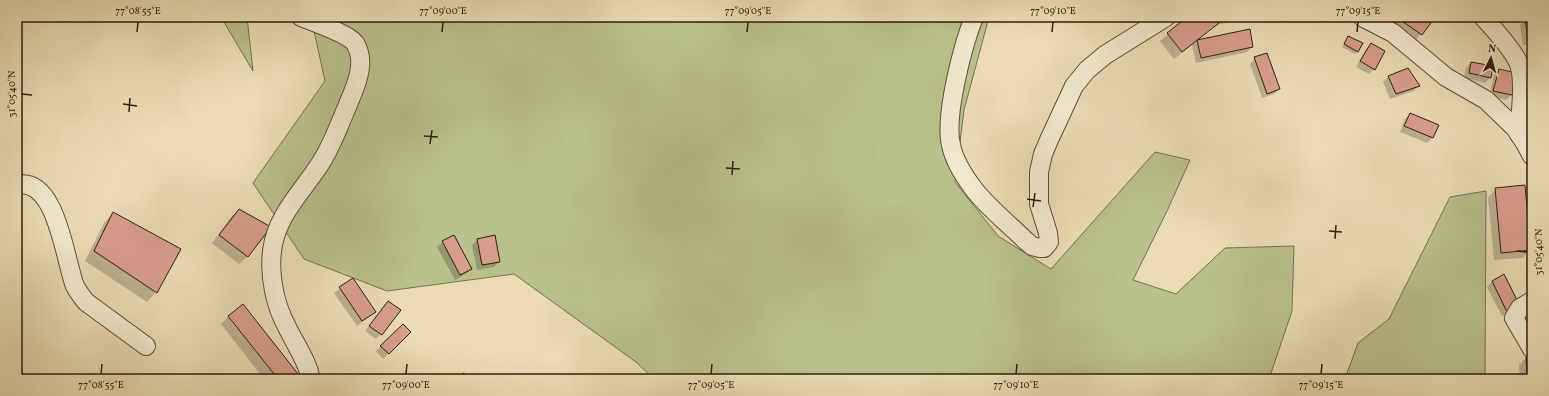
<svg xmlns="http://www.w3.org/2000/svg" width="1549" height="396" font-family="Vollkorn,serif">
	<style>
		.green { fill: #b9c08b; stroke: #74704e }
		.shadow { fill: #0003 }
		.building { fill: #d79d8b; stroke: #2e1f12 }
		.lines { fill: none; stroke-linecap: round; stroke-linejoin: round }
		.street-casing { stroke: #5d4e3a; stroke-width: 20 }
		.street { stroke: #f1e8ce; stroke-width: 18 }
		.ticks { fill: none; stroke: #2e1f12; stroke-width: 1.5 }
		.neatline { fill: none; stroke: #2e1f12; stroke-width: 1.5 }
		.ticks-label { font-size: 10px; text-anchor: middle; fill: #2e1f12 }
	</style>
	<rect width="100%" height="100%" fill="#eadbb4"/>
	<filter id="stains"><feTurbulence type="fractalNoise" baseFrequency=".005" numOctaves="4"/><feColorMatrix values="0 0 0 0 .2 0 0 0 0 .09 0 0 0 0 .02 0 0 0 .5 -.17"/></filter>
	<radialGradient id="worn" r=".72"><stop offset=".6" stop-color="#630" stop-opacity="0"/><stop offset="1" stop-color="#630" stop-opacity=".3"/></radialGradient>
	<g class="green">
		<path d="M221,17H247L253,71Z"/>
		<path d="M311,17H989L964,110L955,182L998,236L1051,269L1155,152L1190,160L1168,209L1133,280L1176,294L1225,248L1294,246L1292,311L1269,379H654L636,362L514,274L387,291L304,259L253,183L325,81Z"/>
		<path d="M1486,191L1485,379H1345L1358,343L1389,319L1450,197Z"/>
	</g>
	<g class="shadow">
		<path d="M1188,17H1212L1216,21L1215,17H1252L1250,19L1215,25L1196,41L1249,31L1252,47L1247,52L1196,63L1192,45L1174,59L1160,41Z"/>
		<path d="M1383,17H1427L1432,20L1416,40Z"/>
		<path d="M1498,17H1510L1506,22Z"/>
		<path d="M1521,17H1532V44L1523,45L1520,25L1527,18L1522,19Z"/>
		<path d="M1348,37L1358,51L1355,54L1342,47Z"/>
		<path d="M1371,44L1374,69L1369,74L1356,67L1366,49Z"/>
		<path d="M1255,58L1279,89L1274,94L1262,98L1250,64Z"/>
		<path d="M1471,63L1490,78L1485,83L1464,78L1466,68Z"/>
		<path d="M1408,69L1419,86L1414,91L1390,99L1383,82L1388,77Z"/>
		<path d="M1499,70L1511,95L1506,100L1489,96L1494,75Z"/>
		<path d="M1410,114L1437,126L1432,138L1427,143L1400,132L1405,119Z"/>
		<path d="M1496,189L1530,250L1523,258L1494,260L1488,197Z"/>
		<path d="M239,210L270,227L247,257L239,264L212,243L231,217Z"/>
		<path d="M113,213L156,292L147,302L85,261L104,223Z"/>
		<path d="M477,240L499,262L494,267L477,270L472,245Z"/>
		<path d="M443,242L471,269L466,274L455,280L437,247Z"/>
		<path d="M352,279L375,312L357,326L334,293Z"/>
		<path d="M1492,281L1514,311L1502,316L1487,287Z"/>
		<path d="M388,302L381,334L376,339L365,331Z"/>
		<path d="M229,316L300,379H264L221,324Z"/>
		<path d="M403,325L410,332L383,359L376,351Z"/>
		<path d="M1526,358L1532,379H1520L1519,365Z"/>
	</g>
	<g class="building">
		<path d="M1187,17H1214L1219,23L1182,52L1167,33Z"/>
		<path d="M1221,17H1241L1221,21Z"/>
		<path d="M1396,17H1429L1433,20L1422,35Z"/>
		<path d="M1532,18V40L1528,41L1525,19Z"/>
		<path d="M1250,29L1253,47L1201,58L1197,40Z"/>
		<path d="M1348,36L1363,43L1358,52L1344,44Z"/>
		<path d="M1371,43L1385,51L1375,70L1360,61Z"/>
		<path d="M1267,53L1280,89L1267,94L1254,57Z"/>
		<path d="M1532,59V77L1530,78L1527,60Z"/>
		<path d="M1471,62L1493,66L1491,78L1469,73Z"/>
		<path d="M1408,68L1420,86L1396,94L1388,76Z"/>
		<path d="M1499,69L1517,73L1512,95L1493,91Z"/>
		<path d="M1410,113L1439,125L1433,138L1404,126Z"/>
		<path d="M1525,185L1531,250L1501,253L1495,188Z"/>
		<path d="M239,209L271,227L248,257L219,235Z"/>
		<path d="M113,212L181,249L157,293L94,251Z"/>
		<path d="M454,235L472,269L460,275L442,241Z"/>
		<path d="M495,235L500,262L482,265L477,239Z"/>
		<path d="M1504,274L1520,306L1507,312L1492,281Z"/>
		<path d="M353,278L376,312L362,321L339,287Z"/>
		<path d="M388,301L401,310L382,335L369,326Z"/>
		<path d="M243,304L302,379H278L228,316Z"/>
		<path d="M1532,307V329L1529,332L1517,318Z"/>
		<path d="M403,324L411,332L389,354L380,346Z"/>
		<path d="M1532,356V379H1527L1526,357Z"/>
		<path d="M464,373L468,379H453Z"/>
	</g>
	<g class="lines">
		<g class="street-casing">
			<g id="street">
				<path d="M301,17C313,22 347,33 355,43C359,50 361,59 360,67C359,81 352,94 347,107C338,127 331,149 318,167C300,194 276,217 272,251C269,276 275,305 287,327C295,344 307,360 311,379"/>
				<path d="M974,17C963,45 944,116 951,145C954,160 964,176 973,188C987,207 1008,223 1025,240L1032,246L1040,248H1044L1049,242L1048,233L1039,204V172L1043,154L1049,140L1074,86L1087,70L1105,55L1166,17"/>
				<path d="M1362,17L1393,33L1446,77L1486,100L1515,128L1525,143L1532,156"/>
				<path d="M1483,17C1495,30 1507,43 1516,58C1527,75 1520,113 1519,134"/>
				<path d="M17,185C57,176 65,262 75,286C78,292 82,297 86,302L146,346"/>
				<path d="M1532,301L1520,308L1514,318L1532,349"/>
			</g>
		</g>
		<use href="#street" class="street"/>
	</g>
	<path class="ticks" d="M137,32L138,22M442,32L443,22M747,32L748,22M1052,32L1053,22M1357,32L1358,22M22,94L32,95M123,104L137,106M129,112L130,98M424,136L438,137M430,144L432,130M726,168L740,169M732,175L733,161M1027,199L1041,201M1033,207L1035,193M1329,231L1342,232M1335,239L1336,225M1517,251L1527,252M101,374L102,364M406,374L407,364M711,374L712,364M1016,374L1017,364M1321,374L1322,364"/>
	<rect width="1549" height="396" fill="none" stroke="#eadbb4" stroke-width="44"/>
	<g transform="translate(1491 58) rotate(6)" stroke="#f1e8ce" stroke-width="3" paint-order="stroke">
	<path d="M0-3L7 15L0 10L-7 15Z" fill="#2e1f12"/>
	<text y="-6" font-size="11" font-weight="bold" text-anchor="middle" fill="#2e1f12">N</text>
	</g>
	<rect x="22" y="22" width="1505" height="352" class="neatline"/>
	<g class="ticks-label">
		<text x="138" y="14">77°08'55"E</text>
		<text x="443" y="14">77°09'00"E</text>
		<text x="748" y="14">77°09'05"E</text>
		<text x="1053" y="14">77°09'10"E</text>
		<text x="1358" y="14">77°09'15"E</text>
		<text transform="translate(11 94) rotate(-90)" y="4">31°05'40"N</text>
		<text transform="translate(1538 252) rotate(-90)" y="4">31°05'40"N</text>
		<text x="101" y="388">77°08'55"E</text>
		<text x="406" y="388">77°09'00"E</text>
		<text x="711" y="388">77°09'05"E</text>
		<text x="1016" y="388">77°09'10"E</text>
		<text x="1321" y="388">77°09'15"E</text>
	</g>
	<rect width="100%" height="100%" filter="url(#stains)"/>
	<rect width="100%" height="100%" fill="url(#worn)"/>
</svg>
